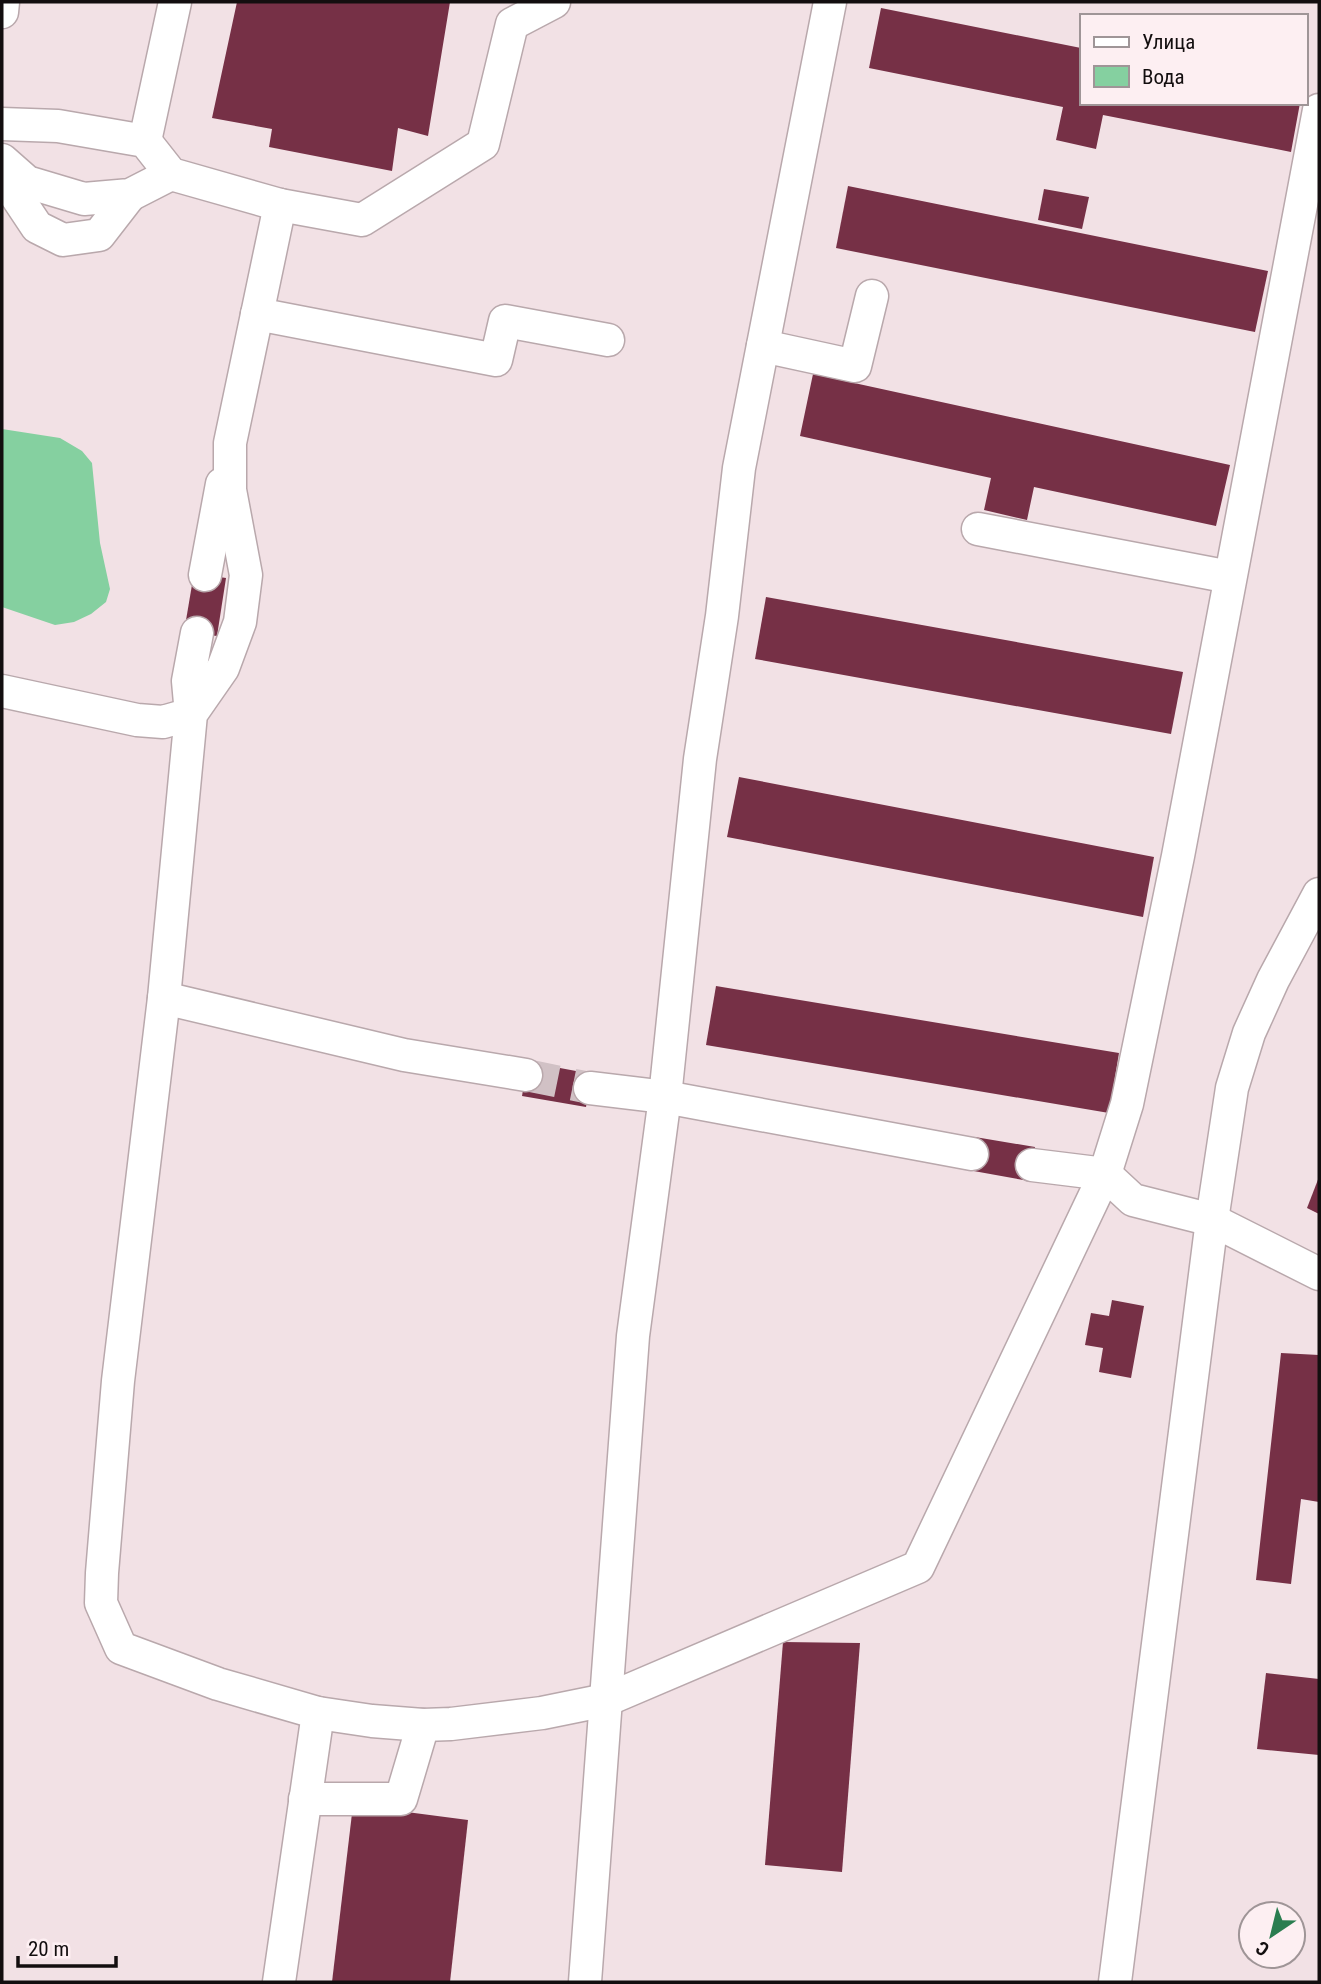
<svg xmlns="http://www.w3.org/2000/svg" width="1321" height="1984" font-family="'Roboto Condensed',sans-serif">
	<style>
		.water { fill: #85d0a0 }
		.building { fill: #763046 }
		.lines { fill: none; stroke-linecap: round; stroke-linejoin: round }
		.minor-tunnel { stroke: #d1c1c5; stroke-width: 32; stroke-dasharray: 32 16; stroke-linecap: butt }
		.minor-casing { stroke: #b9a8ac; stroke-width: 35 }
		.minor { stroke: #fff; stroke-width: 32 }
	</style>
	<rect width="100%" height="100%" fill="#f2e1e5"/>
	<path class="water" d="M2,429L60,438L82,451L92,463L100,543L110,589L106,602L91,614L74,622L55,625L2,607Z"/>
	<g class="building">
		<path d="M237,2H450L428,136L398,128L392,171L269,147L272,129L212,118Z"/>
		<path d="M881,8L1081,48V103H1300L1291,152L1103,115L1096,149L1056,140L1063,107L869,68Z"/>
		<path d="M848,186L1268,271L1255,332L836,248Z"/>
		<path d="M1044,189L1089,197L1082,229L1038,220Z"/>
		<path d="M813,374L1230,465L1216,526L1034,487L1027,520L984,510L991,478L800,436Z"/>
		<path d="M194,573L226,578L217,636L184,632Z"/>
		<path d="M766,597L1183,672L1171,734L755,659Z"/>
		<path d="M739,777L1154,857L1143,917L727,837Z"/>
		<path d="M716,986L1119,1053L1109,1113L706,1045Z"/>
		<path d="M528,1062L592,1074L586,1107L522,1096Z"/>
		<path d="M975,1137L1035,1147L1029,1181L968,1170Z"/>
		<path d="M1319,1177V1214L1307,1208Z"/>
		<path d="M1112,1300L1144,1306L1131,1378L1099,1372L1103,1348L1085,1345L1091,1313L1109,1316Z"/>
		<path d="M1281,1353L1319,1355V1502L1301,1499L1291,1584L1256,1580Z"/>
		<path d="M783,1642L860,1643L842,1872L765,1865Z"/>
		<path d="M1266,1673L1319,1679V1755L1257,1749Z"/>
		<path d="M353,1805L468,1820L450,1982H332Z"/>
	</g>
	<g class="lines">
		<path class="minor-tunnel" d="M526,1075L590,1088"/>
		<g class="minor-casing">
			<g id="minor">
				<path d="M2,12L3,2"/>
				<path d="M2,124L58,126L145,141L171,174L280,205L362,220L483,144L512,24L554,2"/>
				<path d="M145,141L175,2"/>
				<path d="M2,160L27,182L84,199L130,195L171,174"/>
				<path d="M2,169L15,194L37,227L63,240L99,235L130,195"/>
				<path d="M280,205L230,443V490L246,575L240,622L223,668L191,714L164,998L118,1381L102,1573L101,1603L121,1648L218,1684L318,1713L372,1721L423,1725L451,1724L542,1713L606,1700L918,1567L1105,1174L1127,1104L1178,856L1319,110"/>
				<path d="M257,314L496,360L505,321L608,340"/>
				<path d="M763,346L855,366L872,296"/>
				<path d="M978,529L1230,577"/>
				<path d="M205,575L222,484"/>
				<path d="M2,691L137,720L163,722L191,714L188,681L197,633"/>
				<path d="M164,998L404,1055L526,1075"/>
				<path d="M590,1088L665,1097L972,1154"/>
				<path d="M1032,1165L1105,1174L1133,1200L1212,1220L1319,1274"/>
				<path d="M305,1799H401L423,1725"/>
				<path d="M279,1982L318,1713"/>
				<path d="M585,1982L633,1336L665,1097L700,759L722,616L739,468L830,2"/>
				<path d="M1115,1982L1212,1220L1232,1088L1249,1033L1273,980L1319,894"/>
			</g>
		</g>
		<use href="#minor" class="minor"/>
	</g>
	<rect width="1321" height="1984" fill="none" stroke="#130e0f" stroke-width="7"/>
	<rect x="1080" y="14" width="228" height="91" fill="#fdeff2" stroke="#9f9597" stroke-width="2"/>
	<rect x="1094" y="37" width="35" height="10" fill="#ffffff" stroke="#9f9597" stroke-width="2"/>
	<text x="1142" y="49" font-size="21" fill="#130e0f">Улица</text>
	<rect x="1094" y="66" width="35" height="21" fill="#85d0a0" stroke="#9f9597" stroke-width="2"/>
	<text x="1142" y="84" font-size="21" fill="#130e0f">Вода</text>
	<g transform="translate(1272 1935) rotate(215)"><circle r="33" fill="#fdeff2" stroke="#9f9597" stroke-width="2"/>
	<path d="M0-5L12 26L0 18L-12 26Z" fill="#2a7d50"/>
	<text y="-10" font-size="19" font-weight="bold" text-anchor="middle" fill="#130e0f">С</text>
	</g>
	<path d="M18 1956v10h98v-10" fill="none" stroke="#130e0f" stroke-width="3.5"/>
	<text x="28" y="1956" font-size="21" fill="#130e0f" stroke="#fdeff2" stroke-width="5" paint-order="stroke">20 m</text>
</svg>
